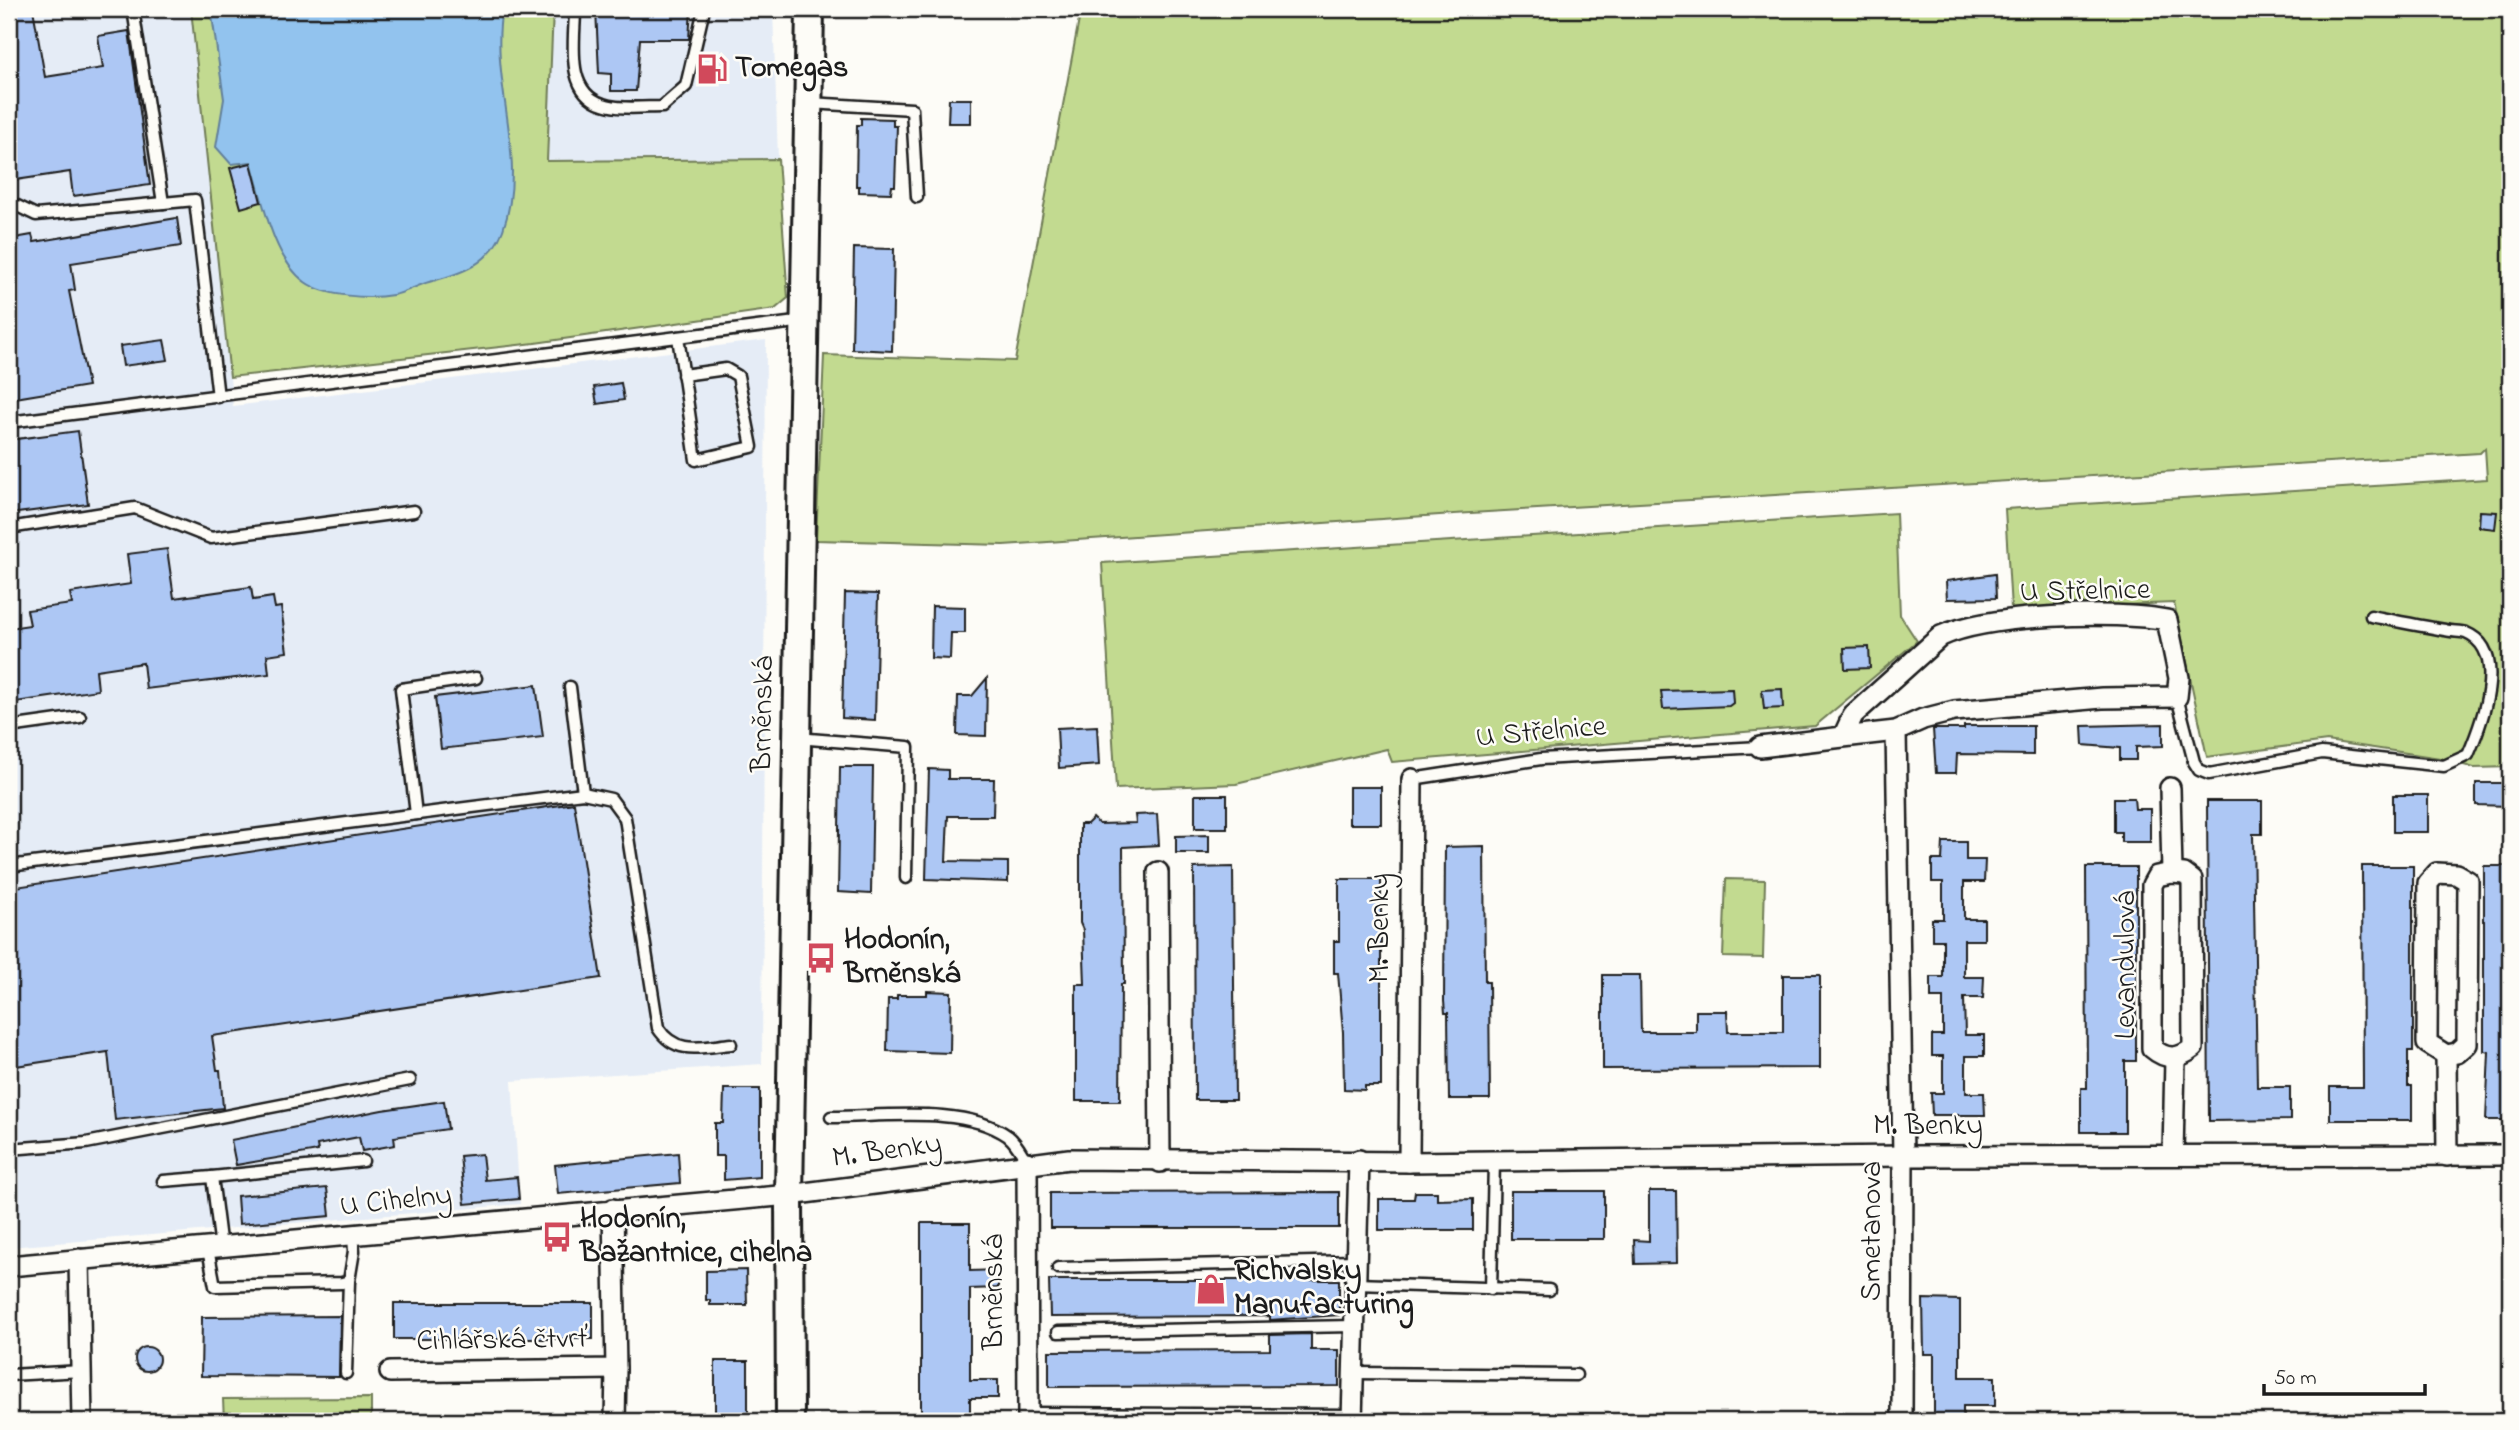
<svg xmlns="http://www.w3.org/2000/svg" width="2519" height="1430" font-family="'Indie Flower',sans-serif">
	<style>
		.built { fill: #e5ecf6 }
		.green { fill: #c2da90; stroke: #6f7b56; stroke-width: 2 }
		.water { fill: #92c3ee; stroke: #63809a; stroke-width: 2 }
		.building { fill: #adc7f4; stroke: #1c1c1c; stroke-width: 2 }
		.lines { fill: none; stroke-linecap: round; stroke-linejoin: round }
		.lane-casing { stroke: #1c1c1c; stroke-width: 15 }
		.street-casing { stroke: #1c1c1c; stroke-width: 24 }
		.secondary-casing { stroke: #1c1c1c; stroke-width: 32 }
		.lane { stroke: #fdfcf7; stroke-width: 10 }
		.street { stroke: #fdfcf7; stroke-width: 19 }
		.secondary { stroke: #fdfcf7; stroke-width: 26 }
		.labels { text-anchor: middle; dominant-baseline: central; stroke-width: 5; stroke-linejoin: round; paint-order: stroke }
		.poi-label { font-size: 30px; font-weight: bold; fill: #1c1c1c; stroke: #fdfcf7; text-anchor: start }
		.street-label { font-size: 30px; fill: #1c1c1c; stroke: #fdfcf7 }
	</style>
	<rect width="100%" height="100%" fill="#fdfcf7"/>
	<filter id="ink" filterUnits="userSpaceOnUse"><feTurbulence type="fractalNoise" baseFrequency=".0143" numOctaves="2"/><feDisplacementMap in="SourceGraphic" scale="14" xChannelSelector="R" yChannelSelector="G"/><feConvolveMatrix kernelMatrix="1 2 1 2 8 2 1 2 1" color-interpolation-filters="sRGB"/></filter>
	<g filter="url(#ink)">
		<g class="built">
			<path d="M9,9H191L233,406L766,340L762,1064L512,1081L520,1204L9,1247Z"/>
			<path d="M553,9H773L778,159L547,161Z"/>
		</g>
		<g class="green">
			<path d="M191,9H553L547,161L778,159L788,298L775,309L535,343L230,377Z"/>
			<path d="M1081,9H2510V767L2474,768L2440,758L2327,741L2207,757L2174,603L2011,609L2005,509L2487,479L2485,448L2480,453L1454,514L1003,545L816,540L824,355L1015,361Z"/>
			<path d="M1896,513L1900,615L1917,641L1815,726L1392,762L1387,749L1236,784L1116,789L1102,563Z"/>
			<path d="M1726,879L1765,880L1763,958L1723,957Z"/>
			<path d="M371,1398V1421H224L223,1399Z"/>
		</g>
		<path class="water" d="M211,9H502C489,82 529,156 503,230C490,265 460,274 429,282C417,285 406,293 393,295C369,299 326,297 305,282C273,259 262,198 251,162L231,164L216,147L224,99Z"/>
		<g class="building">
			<path d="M9,9H33L45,77L103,68L98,36L129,31L150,185L73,196L70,172L9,181Z"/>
			<path d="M596,9H691L689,39H640L636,91H611V74L599,73Z"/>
			<path d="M949,99H971V123H948Z"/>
			<path d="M861,118L893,119V126H897L895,186H892L891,193L859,192V186H856L857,125H861Z"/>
			<path d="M251,163L261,202L241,208L230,168Z"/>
			<path d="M177,218L181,246L71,263L75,290L69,291L88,386L9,399V239L32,235L34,242Z"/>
			<path d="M854,248L894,249L892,351L852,349Z"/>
			<path d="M164,340L168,360L123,366L120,346Z"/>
			<path d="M621,383L624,400L597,404L594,387Z"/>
			<path d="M78,431L88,504L9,514V440Z"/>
			<path d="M2480,511L2497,512L2495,529L2479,527Z"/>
			<path d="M167,549L174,598L251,587L253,600L273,597L275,608L281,607L287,652L267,655L269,674L146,689L143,663L96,670L98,690L9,703V628L30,625L27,610L72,604L70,593L131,584L127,554Z"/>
			<path d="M1995,574L1996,598L1947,599L1946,581Z"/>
			<path d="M845,593L878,594L875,720L842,718Z"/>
			<path d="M932,606L965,607V633H951L950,659L931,658Z"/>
			<path d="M1869,647L1870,668L1845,669L1844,648Z"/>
			<path d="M987,678L986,736L957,735L958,696H972Z"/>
			<path d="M536,685L543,737L441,749L435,697Z"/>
			<path d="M1732,689L1733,703L1729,706L1663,709L1661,691Z"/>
			<path d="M1782,689L1783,708L1764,709L1762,690Z"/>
			<path d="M2163,724V746L2136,747V760H2120V748L2083,745L2082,726Z"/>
			<path d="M1097,726L1099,765L1059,768L1057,728Z"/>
			<path d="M1964,726H2033V755L1957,754L1956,773H1936L1933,729H1964Z"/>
			<path d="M840,767H873L871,894L838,892Z"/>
			<path d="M929,769L948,770V779H994L993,816H948L946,861L1008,862V882L926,879Z"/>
			<path d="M2476,783H2510V806L2476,805Z"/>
			<rect x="1349" y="787" width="32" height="37"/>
			<rect x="1195" y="795" width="32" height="33"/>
			<rect x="2393" y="795" width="35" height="37"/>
			<path d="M2114,798H2134L2135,809H2150V842H2121V832H2114Z"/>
			<path d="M2207,801H2262V834H2253L2257,1087H2290V1120L2209,1121Z"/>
			<path d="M574,803L601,978L212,1036L217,1070H220L223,1108L115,1120L108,1052L9,1067V888Z"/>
			<path d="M1157,814L1159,845L1123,847L1124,984H1121L1120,1101H1076V984H1085L1083,930L1080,923V824H1087L1093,818L1099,824L1136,823L1135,815Z"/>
			<path d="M1209,835V853H1176V836Z"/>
			<path d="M1943,842H1966V860H1985L1984,882H1964V919H1984V940H1964V977H1984L1983,998H1964L1965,1035H1984V1056H1966V1093H1984L1985,1115H1932L1931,1093H1943V1056H1932V1035H1943V998H1931V977H1943V940H1932V919H1943V882H1932V860H1942Z"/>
			<path d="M1484,846L1485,982H1489L1490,1099H1449L1448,1013H1445L1444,1001L1445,847Z"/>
			<path d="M2362,866H2413V1051H2408V1086H2412V1120H2330V1087H2363Z"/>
			<path d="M2484,866H2510V1120H2486L2489,1052L2484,1051Z"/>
			<path d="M1233,867L1235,1100H1195L1194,868Z"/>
			<path d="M2086,867H2136V1061H2125V1132H2081V1088H2087Z"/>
			<path d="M1339,879H1381V1086H1365V1090L1344,1089L1343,1032L1338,973H1334V941H1339Z"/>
			<path d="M1603,975H1640L1641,1032H1696V1011H1727L1728,1032H1783V975H1820V1068L1603,1069Z"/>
			<path d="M927,991L951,992L950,1053L887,1051L888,999H897V995H927Z"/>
			<path d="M724,1089H760V1177L724,1180V1156H715V1123H723Z"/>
			<path d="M444,1101L448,1129L394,1137L395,1145L362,1151L359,1137L317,1145L318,1151L236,1165L231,1140L382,1110Z"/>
			<path d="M678,1153L680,1183L558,1194L555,1165Z"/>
			<path d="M482,1154L485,1180L517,1177L519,1199L465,1204L460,1156Z"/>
			<path d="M327,1188L330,1216L239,1224L237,1196Z"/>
			<rect x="1511" y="1191" width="93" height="48"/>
			<path d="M1649,1191H1676L1677,1263L1635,1264L1634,1240L1649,1241Z"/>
			<path d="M1339,1192V1228H1050V1193Z"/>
			<path d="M1415,1192H1437V1200L1473,1199V1230H1379V1199H1414Z"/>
			<path d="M921,1223H970V1271L998,1270V1288L970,1289V1380H998V1398H970V1421H921Z"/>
			<path d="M746,1270L747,1305H710V1300H706V1271Z"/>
			<path d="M1049,1280H1339V1315L1270,1320V1316L1050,1317Z"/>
			<path d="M1923,1299L1960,1300V1377H1995V1406H1963V1421H1934V1354H1924Z"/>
			<rect x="394" y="1303" width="199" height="36"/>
			<path d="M340,1316L339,1377L201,1376L202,1317Z"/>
			<path d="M1311,1334V1350H1339V1386L1049,1387V1351L1270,1350V1335Z"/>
			<circle cx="147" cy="1359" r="12"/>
			<rect x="715" y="1361" width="33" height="60"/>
		</g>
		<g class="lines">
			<g class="lane-casing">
				<g id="lane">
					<path d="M133,9L163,203"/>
					<path d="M575,9C575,40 564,92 603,104C620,110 645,107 662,107L686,86L704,9"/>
					<path d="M809,103L912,109L917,197"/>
					<path d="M9,202L36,215L195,200L218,397"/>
					<path d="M678,337L696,460L752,447L738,376L726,369L683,375"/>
					<path d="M9,422L804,321"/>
					<path d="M9,528L135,508L211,538L414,511"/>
					<path d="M570,687L583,793"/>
					<path d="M2177,697L2194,762L2199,770L2209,774L2322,753L2444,766L2468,755C2481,725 2510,651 2466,633C2460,631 2452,632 2445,630C2420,626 2396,621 2371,616"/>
					<path d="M9,727L80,717"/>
					<path d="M797,738L908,747L906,878"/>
					<path d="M1412,779L1541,759L1760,747"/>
					<path d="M416,814L401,689L476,678"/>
					<path d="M9,866L583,793L611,799L625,818L658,1028C676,1056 702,1047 731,1044"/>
					<path d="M831,1117C882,1117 965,1105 1008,1136C1017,1143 1021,1153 1027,1162"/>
					<path d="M9,1149L86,1143L410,1080"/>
					<path d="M163,1181L212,1177"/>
					<path d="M221,1248L212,1177L363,1161"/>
					<path d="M208,1249L215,1286L342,1283L349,1281L354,1251L353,1237"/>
					<path d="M1058,1268L1356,1261"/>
					<path d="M1355,1284L1549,1290"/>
					<path d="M1491,1289L1494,1162"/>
					<path d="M1058,1332L1354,1326"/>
					<path d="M346,1373L349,1281"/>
					<path d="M1353,1373L1576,1375"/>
					<path d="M9,1375L82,1371"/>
					<path d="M1028,1413L1352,1415"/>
				</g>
			</g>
			<g class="street-casing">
				<g id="street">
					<path d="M1896,731L1903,1156L1902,1421"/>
					<path d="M1760,747L1843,737L1853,715L1941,636C1990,614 2114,611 2167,620L2179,678L2177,697L2102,698L1954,711L1923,719L1896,731L1843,737"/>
					<path d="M2170,788L2172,873"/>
					<path d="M1158,872L1160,1162"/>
					<path d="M2172,873L2184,874L2192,880L2193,1048C2178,1060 2166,1060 2152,1048V885L2157,876Z"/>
					<path d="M2437,873L2456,874L2468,881L2467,1044L2457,1053L2446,1055L2427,1043L2428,883Z"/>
					<path d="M2446,1055L2447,1156"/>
					<path d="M2173,1155L2175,1058"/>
					<path d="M1027,1162L1028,1421"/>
					<path d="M1409,1162L1412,779"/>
					<path d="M79,1259L82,1421"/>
					<path d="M9,1266L789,1195L1069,1159L1409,1162L1903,1156L2510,1155"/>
					<path d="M390,1372L616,1369L613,1209"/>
					<path d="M615,1421L616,1369"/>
					<path d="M1352,1421L1359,1160"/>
				</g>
			</g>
			<g class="secondary-casing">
				<path id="secondary" d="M790,1421L789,1195L810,9"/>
			</g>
			<use href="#lane" class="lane"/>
			<use href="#street" class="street"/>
			<use href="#secondary" class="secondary"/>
		</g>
	</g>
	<defs>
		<g id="fuel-bare" transform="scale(2.415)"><path d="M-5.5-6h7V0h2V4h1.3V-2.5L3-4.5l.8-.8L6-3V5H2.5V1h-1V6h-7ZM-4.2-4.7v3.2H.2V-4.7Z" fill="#d1495b" stroke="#fdfcf7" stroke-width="2.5" paint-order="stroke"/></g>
		<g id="bus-bare" transform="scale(2.415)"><path d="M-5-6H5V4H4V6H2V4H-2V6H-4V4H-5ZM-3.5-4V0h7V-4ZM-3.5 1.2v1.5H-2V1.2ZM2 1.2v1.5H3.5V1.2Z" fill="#d1495b" stroke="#fdfcf7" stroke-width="2.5" paint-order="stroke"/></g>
		<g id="shop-bare" transform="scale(2.415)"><path d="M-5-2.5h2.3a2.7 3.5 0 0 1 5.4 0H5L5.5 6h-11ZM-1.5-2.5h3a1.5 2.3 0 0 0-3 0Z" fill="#d1495b" stroke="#fdfcf7" stroke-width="2.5" paint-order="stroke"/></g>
	</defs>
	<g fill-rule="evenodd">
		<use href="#fuel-bare" x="712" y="69"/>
		<use href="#bus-bare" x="821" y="958"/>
		<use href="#bus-bare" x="557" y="1237"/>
		<use href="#shop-bare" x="1211" y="1289"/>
	</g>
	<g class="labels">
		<g class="poi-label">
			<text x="735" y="69">Tomegas</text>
			<text x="844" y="941">Hodonín,<tspan x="844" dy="34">Brněnská</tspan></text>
			<text x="580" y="1220">Hodonín,<tspan x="580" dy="34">Bažantnice, cihelna</tspan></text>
			<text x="1234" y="1272">Richvalsky<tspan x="1234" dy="34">Manufacturing</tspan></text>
		</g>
		<g class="street-label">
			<text transform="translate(2085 592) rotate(-1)">U Střelnice</text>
			<text transform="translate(764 714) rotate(-89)">Brněnská</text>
			<text transform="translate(1541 733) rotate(-5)">U Střelnice</text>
			<text transform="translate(1381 928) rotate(-90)">M. Benky</text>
			<text transform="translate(2127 965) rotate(-90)">Levandulová</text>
			<text x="1928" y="1127">M. Benky</text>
			<text transform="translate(887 1152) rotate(-8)">M. Benky</text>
			<text transform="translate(396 1202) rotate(-6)">U Cihelny</text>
			<text transform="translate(1873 1231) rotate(-90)">Smetanova</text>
			<text transform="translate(995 1292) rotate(-90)">Brněnská</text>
			<text transform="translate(502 1341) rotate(-1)">Cihlářská čtvrť</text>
		</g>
	</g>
	<rect width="2519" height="1430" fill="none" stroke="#fdfcf7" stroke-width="35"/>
	<rect x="18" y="18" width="2484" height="1395" fill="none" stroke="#1c1c1c" stroke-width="2.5" filter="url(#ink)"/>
	<path d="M2264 1384v10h161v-10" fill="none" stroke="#1c1c1c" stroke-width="3.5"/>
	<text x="2274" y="1384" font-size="21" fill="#1c1c1c" stroke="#fdfcf7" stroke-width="5" paint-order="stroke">50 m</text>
</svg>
